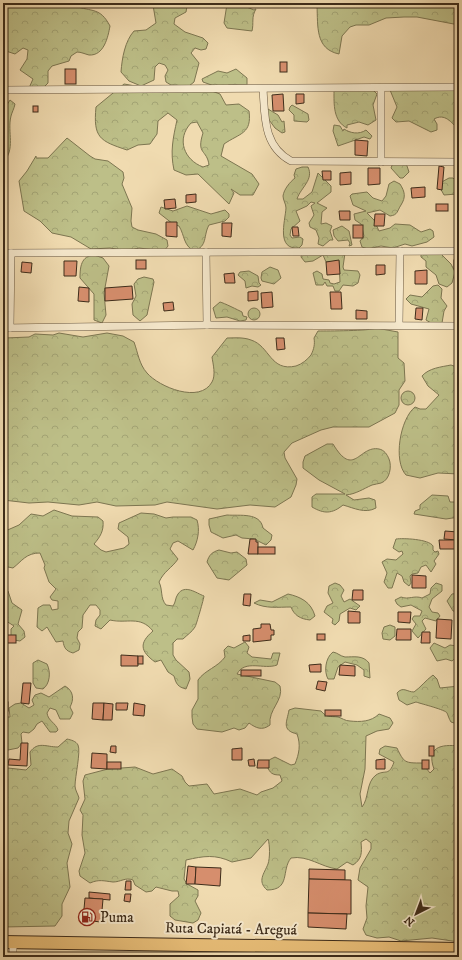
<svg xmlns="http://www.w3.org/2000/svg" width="462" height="960" font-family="'IM FELL DW Pica',serif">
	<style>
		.grass { fill: url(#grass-tufts); stroke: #7d7651 }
		.forest { fill: url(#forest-crowns); stroke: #7d7651; fill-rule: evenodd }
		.building { fill: #d68e6d; stroke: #3d2c1a }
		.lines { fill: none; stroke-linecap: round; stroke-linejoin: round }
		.minor-casing { stroke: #6a5840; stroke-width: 8 }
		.primary-casing { stroke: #3d2c1a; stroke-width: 14 }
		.minor { stroke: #f5e8cc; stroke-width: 7 }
		.primary { stroke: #e8be78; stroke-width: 12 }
		.labels { text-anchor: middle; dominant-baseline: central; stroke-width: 4; stroke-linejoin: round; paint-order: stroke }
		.poi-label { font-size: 15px; fill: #3d2c1a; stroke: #f5e8cc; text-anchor: start }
		.street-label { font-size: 15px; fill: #3d2c1a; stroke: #f5e8cc }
	</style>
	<defs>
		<pattern id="grass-tufts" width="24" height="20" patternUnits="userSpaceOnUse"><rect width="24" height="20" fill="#bdbf88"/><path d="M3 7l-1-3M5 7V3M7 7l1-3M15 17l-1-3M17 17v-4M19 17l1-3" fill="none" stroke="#a3a475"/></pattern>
		<pattern id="forest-crowns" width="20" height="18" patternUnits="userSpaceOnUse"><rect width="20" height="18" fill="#bdbf88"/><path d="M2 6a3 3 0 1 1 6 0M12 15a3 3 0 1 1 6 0" fill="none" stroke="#a3a475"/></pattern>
	</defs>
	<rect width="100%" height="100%" fill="#f0dbb0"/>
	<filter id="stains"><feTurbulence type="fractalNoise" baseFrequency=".005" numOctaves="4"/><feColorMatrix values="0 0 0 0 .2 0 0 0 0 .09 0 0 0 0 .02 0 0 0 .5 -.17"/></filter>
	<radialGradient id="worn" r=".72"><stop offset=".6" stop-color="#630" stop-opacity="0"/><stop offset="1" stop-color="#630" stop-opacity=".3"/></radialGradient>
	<path class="grass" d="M298,953L459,956V957H298Z"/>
	<g class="forest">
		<path d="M6,3H74L75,6C92,12 100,7 110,26C108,37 104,56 89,55C85,54 81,52 77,52L71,56L69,61L52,66L48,71V83L44,87L29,88L33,79L20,70L27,59L28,50L23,48L15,54L3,50V6Z"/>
		<path d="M156,3H182L187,6L186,12L175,18L174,24L185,32L203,38L208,43L206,49L201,50L195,48L191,53L199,63L194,82L189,86L171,85L166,82L165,76L168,70L165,65L159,63L155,67L154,80L141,86L129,81L121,72C122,58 125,41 134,31L146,30L156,23L153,5Z"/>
		<path d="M237,3L254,10L256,9C251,17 254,23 252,31L227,28L224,23L227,4Z"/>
		<path d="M321,3L459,4V25L417,17H404L386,18L369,25H356L350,27L342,36L339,54C315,49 318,26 317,6Z"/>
		<path d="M236,69L247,78V85H229L220,88L203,82L202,79L218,71L227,73Z"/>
		<path d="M124,84L159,90H209L220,94L226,105L239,104L249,111C252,134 240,133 224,144L221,156L252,174L259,184L253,195H240L231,189L234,193L229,204L198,174L186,175L174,170C170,152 173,138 177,120L168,113L158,121L157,134L150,144L138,145L127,150C100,141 93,138 96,107ZM197,122L203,133C196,155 207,149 209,165L203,167C184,160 176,139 191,123Z"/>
		<path d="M459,89V130C451,122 445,113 434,119L437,124V130L431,132L409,121L396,122L392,118L397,107L390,90Z"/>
		<path d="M373,90L377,94L373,105L376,120L368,125L359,122L347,125V128C333,121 334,104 334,91Z"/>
		<path d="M10,100L15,104C14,109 12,112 11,116C7,132 16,150 3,162V111Z"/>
		<path d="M292,105L308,114L309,120L307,122L294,121V115L289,110L290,107Z"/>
		<path d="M268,109L278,115L282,122L284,121L285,132L282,133L275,128L264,113Z"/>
		<path d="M334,125L340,126L343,131L344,129C350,133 359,135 366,130L372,136L370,139L364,137L338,146L333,131Z"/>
		<path d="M67,138L90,156L95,159L108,161L123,172L124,178L122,184L132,208L131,221L132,227L138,230L156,234L167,240L168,246L164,251L139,248L128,251L110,248L91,249L71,237L52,233L40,221L24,211L19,181L27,171L36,156V158H48Z"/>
		<path d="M403,161L407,166L409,172L403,178H400L391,168L393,163Z"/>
		<path d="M302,167H308C314,180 301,187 297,199H303L312,192L318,173L331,186V192L317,203L327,208L322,212L321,224L326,223L332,226L330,231L333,240H330L323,246L318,244L319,238L316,230L310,227L309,223L314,215L311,206L315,203L311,202L307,206L296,211L300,221L291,229L290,235L292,238L300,237L303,239L302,245L299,248C276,250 285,222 286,208C286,204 283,200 283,196C284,189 290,182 295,178L294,175L296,169Z"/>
		<path d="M449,178H453L457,182L459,189L457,194L444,195L438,184Z"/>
		<path d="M394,181L400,184C405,192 406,197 401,205C397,211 398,215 390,216L380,210L367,213L374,220L379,231L390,228L395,224L410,225L421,232L430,229L433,231L434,237L427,242L412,246L405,244L393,248L381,246L368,249L362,247L360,241L364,236L361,224L355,220L354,214L366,211L353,205L350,196L352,194L367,192L373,198L382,201L386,196L389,184Z"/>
		<path d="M187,206L211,214L225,210L229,214V217L225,221L209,225C203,236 208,246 194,251C183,245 185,236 179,226L173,224L159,213L161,207L173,211Z"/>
		<path d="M342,226L349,231L352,245L349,246L350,243L348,240L338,241L334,236L333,230Z"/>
		<path d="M438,251L451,264L455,272L452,283L447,287L439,284L436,275L426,267V261L421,257V254Z"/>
		<path d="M302,253H345L343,267L344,270L358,271L360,275L358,283L353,286L343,285L339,291H335L333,286H327L325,282L323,285H316L313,273L317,271L322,274L323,279L329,280L330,283L334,284L340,282L339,261L326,262L323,255L313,261L305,262L301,257Z"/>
		<path d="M94,255L103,258L109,266L104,293L106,315L102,323L94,320V294L80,278C80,267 81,256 94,255Z"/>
		<path d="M270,267L278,270L281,278L274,284L262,281L261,278L262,272Z"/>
		<path d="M249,271L258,276L259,283L261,285L258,287L252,286L246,288L245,281L238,275L240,272Z"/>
		<path d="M144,277L153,279L154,282L147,315L140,321L133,315L132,304L136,296L134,284L138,279Z"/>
		<path d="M438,285L442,289L441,298L447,306L444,311L442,323H431L426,320L429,309L411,304L406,299L410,295L422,297L433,286Z"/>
		<path d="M220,302C224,303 238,310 242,312L243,316L247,317L246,320L240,321L227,317L216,318L213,308Z"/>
		<circle cx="254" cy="314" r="6"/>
		<path d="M376,328L398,332V358L404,363L405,381L399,390V405L395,413L369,427H333L321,430L292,443L284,452L285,458L297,479L296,485L291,497L275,507L250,505L217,509L167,502L155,505L116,506L97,502L79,505L48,502L29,503L3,500V339L5,338L29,337L35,334L53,335L59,333L83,337L107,333L123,336L134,342C138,353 139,364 147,373C159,387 200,404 212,382C216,375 213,364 212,357L227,338C235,338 243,337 251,340C270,346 270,372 296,366C302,364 307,360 311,355C314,349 315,344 314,338L318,331C328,331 370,331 376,328Z"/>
		<path d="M451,365L459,368V474L438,473L420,478L406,475C393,461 400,419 415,407L420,409H426L439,395L428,386L422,376C429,368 441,367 451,365Z"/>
		<circle cx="408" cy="398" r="7"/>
		<path d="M327,444H333C354,479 359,445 379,449C384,450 387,454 389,459C392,466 390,480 381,483C378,484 375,484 372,485C363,489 356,494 346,495L354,500L369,498L375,500L376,508C365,514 354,508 343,505C332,514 324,514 312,507V497L316,494H345L319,480L303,468V462L305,456Z"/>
		<path d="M432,495L448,496L450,502H456L459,500V517L446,519L414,514L415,511L420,509V505Z"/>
		<path d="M54,510L72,516L98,517L103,521C104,531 100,537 94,544L101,550L106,552L124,548L129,544L128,537L118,529L119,523L141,513L154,514L166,518L173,517H191L197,520C200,530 198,541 193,550L178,541L173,543L170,549L178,559C172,568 164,571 159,582C163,590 160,598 166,605L173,606C176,602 175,598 178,594C185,584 196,593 204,596C204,598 196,626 195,627C192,632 187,635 183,639H177L173,643V655L176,660L189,672L190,679L186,689C178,687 176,684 174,676L168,672L161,660L155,662C140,651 139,643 153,631C140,615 127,624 110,620L101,629L95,626L96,620L100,615V610L96,605H90L83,615L82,628L78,632L77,638L80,644L79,650L73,653C66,651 64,648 63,641L56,642L47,627L42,631L37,627L38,608L43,605H50L52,610L58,609V601L52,600L50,597L56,589L49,582L44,568L45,565L40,553C26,553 22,561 13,568L8,567L3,571V532L19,525L31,514L43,516Z"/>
		<path d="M227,515C240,516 260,512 263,528L272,535L271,540L266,545L254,539L242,538L236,535L223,538L211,532L209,525V519Z"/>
		<path d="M396,539C403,538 429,539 433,546V550L435,552L438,551L439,554L434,561L436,564L431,572L426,565L421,567L418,573L412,574L410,576L411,583L409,586L404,582L402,576L397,573L392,588H388L384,582L387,573L382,562L387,559L396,560L403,554L402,551L399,552L393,548Z"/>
		<path d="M219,550L231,553L237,552L246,559L247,565L229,580L217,578L207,562C209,555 212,552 219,550Z"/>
		<path d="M335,583L340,585L344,590L341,596L344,602L350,599L360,606L356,610L350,608L340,614L339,621L335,625L332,623L333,619L324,612L327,606L333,603L328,593L329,586Z"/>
		<path d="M436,583L442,585V591L432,599L429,607L432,612L438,613L440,616L436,621L425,618L422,621L426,629L418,638L412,631L416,624L412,619L414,616H420L422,611L411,605L401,607L397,604L395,600L401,597C409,600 414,595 422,598L430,594L431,588Z"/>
		<path d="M3,589L8,591L12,603L22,610L18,624L24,631L25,637L20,641L14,640L11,635V629L14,626L3,619Z"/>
		<path d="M459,593V616L458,612L453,611L447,601L452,594Z"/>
		<path d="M288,594C301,597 311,602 315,616L310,620C300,619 294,615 291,607C278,607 266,609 254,603L260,600L272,602Z"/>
		<path d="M390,625L395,627V636L390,640L383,639L382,633L384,627Z"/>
		<path d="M245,642L249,647L247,653L252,657L271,659L273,653H280L277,665C264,670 245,659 237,674L275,682L280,686C284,701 268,709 270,725C262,731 256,728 249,723L245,728L239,730L234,728L222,732L197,729L193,724L192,717V710L198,699V680C205,670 218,667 225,657L224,650L228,646L234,648Z"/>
		<path d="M434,643L445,648L450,645L457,646L459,649V655L452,661L446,659L437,661L430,648Z"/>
		<path d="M333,652C338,653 340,656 345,657C354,657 363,655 369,663L370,678L364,676V670L357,665L345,662L338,667L334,679H328C324,672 325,658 333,652Z"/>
		<path d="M38,660L47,664C51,672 50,684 43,689L36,688L33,683V663Z"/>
		<path d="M433,675L437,679L440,688L459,686V718L454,723L451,722C449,719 448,715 447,713C446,710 422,704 416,702L407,705L399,700L397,693C403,686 407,692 414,692C421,687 425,681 433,675Z"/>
		<path d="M65,686C74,691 74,700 70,707L73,713L70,719H60L56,710L50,708L47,713C48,721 56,723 58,730L56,732H50L42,721L37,724L34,729L29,733L23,732L21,734L22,743L18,748L3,751V740L6,734L3,731V717H10L9,708L15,704L21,703L29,708L34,705L32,700L35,695L41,693L49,697Z"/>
		<path d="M295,708L321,711C327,718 330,716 338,717C342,718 345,721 350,721C360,722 371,722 379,714L390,718L393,723L389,729L377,731L366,736L365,769L360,794L362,807C369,799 366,782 376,775C385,769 389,777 394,762L379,754L380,749L385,746L397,748C404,763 405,763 422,763L430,773L434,769C426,747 441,744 459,746V942L432,938L401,941L389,937L377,938L366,935L363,929L367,918L366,906L368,887L358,880L360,868L371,849V843L366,839L361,842C362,853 362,859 353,865L347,862L337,869C321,867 308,855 291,858C281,870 291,890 267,890C257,881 264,874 268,864C270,858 270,845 268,839L251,858L232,862C215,854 204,856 186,860L184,879L187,884L198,890V896L195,901L201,913L198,920L193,923L175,920L170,916V904L179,896L178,891H172L156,887L152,891L146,892L135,885L133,880C125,877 121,882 113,882C104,881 99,879 90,883L80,876L79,871L85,853L82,835L83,815L80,810L85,799L83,781L85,775L108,769L135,767L153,774L172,769L182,776L185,782L189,786L207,784L214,794L240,789L257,795L261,792L273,788L282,781L280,775C272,775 270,773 267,766L269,760L275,757L291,765L295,764C299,754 301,745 297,734C281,730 287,722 289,710Z"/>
		<path d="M67,739C71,740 76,741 78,745C81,751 75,777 75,786C75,790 78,794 79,798L69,821L68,833L72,844L67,863L70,887L62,904V916L55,926L3,927V763L8,768L26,770L31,765L30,752C38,741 46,747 58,747Z"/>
		<path d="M293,942L360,957H434H162L211,952L222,947Z"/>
	</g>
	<g class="building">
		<rect x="280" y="62" width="7" height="10"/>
		<rect x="65" y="69" width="11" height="15"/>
		<path d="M283,94L284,111H273L272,95Z"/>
		<path d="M296,94H304V103L296,104Z"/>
		<rect x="3" y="100" width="3" height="8"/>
		<rect x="33" y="106" width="5" height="6"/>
		<path d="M355,140L368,141L367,156L355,155Z"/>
		<path d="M439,166L444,167L442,190L437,189Z"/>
		<path d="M368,168H380V184L368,185Z"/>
		<path d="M322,171H331V180H323Z"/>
		<path d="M351,172V184L340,185V173Z"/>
		<path d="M425,187V197L412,198L411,188Z"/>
		<path d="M196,194V202L186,203V195Z"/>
		<path d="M175,199L176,208L165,209L164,200Z"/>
		<rect x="436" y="204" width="12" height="7"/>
		<path d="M339,211H350V220H340Z"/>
		<path d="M375,214H385L384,226H374Z"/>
		<path d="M166,222H177V237L166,236Z"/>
		<path d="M222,223H232L231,237L222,236Z"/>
		<rect x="353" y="225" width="10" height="13"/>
		<path d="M292,227H298L299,236H293Z"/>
		<rect x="136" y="260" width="10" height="9"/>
		<path d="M339,260L340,274L327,275L326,262Z"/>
		<rect x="454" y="260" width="5" height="9"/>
		<path d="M64,261H77L76,276H64Z"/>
		<path d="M22,262L32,263L31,273L21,272Z"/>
		<path d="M376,265H385V274L376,275Z"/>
		<path d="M427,270V284H415V271Z"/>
		<path d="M234,273L235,283H225L224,274Z"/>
		<path d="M132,286L133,299L105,301V288Z"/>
		<path d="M79,287L89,288V302L78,301Z"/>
		<path d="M258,291V300L248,301V292Z"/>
		<path d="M272,292L273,307L262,308L261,293Z"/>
		<path d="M330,292H341L342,309H331Z"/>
		<path d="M173,302L174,310L164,311L163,303Z"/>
		<path d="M416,308H423L422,320L415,319Z"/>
		<path d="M356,310L367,311V319H356Z"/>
		<path d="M276,338H284L285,349L277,350Z"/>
		<path d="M445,531L458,532L457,540L444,539Z"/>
		<path d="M250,539H256V542H258V554H248Z"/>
		<path d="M439,540H457L458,549H440Z"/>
		<rect x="258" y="547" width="17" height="7"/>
		<path d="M412,575L426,576V588H412Z"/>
		<path d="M353,590H363V600H352Z"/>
		<path d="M244,594H251L250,606L243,605Z"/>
		<path d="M348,611L360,612V623H348Z"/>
		<path d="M398,612H411L410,623L398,622Z"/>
		<path d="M437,619L452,620L451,639L436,638Z"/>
		<path d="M261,624H270L271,630H274V635H271V640L253,642V629L261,628Z"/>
		<path d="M397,629H411V640H396Z"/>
		<path d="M422,632H430V643H421Z"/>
		<rect x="317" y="634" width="8" height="6"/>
		<rect x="3" y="635" width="13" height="8"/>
		<path d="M250,635V641H243V636Z"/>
		<path d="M121,655L138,656V666H121Z"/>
		<rect x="138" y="656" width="5" height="8"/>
		<path d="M321,664V672H310L309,665Z"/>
		<path d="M340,665L355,666V676L339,675Z"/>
		<rect x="241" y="670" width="20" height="6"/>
		<path d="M318,681L327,682L325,691L316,689Z"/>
		<path d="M23,683H31L29,704L21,703Z"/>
		<rect x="3" y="702" width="5" height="9"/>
		<path d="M93,703H104L103,720L92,719Z"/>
		<path d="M104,703L113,704L112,720H103Z"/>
		<path d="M116,703H128L127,710H116Z"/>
		<path d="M134,703L145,705L144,716L133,715Z"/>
		<rect x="325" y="710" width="16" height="6"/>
		<path d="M21,743H28L27,766L8,765L9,759L20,760Z"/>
		<path d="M111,746H116V753L110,752Z"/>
		<rect x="429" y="746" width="5" height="10"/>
		<path d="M242,748V760H232V749Z"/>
		<path d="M92,753L107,754V769L91,768Z"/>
		<path d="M254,759L255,766H249L248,760Z"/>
		<path d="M385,759V769H376V760Z"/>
		<path d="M258,760H269V768H257Z"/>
		<rect x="422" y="760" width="7" height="9"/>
		<rect x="107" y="762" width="14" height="7"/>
		<path d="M188,866L196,867L195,884H186Z"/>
		<path d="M196,867L221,868L220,886L195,884Z"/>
		<path d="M309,869L345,870V880L309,879Z"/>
		<path d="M309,879L351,880V914L308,913Z"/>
		<path d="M126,881H131V890H125Z"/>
		<path d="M89,892L110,894V900L89,898Z"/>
		<path d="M125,894H131L130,902L124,901Z"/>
		<path d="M85,898L103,899L101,922L83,920Z"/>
		<path d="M308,913L347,914L346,929L308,927Z"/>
	</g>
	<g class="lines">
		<g class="minor-casing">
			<g id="minor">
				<path d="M263,89C265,116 263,146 291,161L459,162"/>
				<path d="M3,90L459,87"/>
				<path d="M381,162V88"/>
				<path d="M206,252L207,325"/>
				<path d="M3,253L459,251"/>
				<path d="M399,325L400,251"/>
				<path d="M3,328L207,325L459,326"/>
				<path d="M10,328L11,253"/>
				<path d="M13,957V942"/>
			</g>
		</g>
		<g class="primary-casing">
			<path id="primary" d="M3,942L459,949"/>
		</g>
		<use href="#minor" class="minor"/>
		<use href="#primary" class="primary"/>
	</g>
	<defs>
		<g id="fuel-ring" transform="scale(0.9)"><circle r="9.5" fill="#f5e8cc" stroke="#8f2418" stroke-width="1.5"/><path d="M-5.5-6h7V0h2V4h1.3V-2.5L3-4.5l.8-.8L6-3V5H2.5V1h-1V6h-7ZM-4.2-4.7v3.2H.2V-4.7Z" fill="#8f2418"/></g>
	</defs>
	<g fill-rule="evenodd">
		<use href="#fuel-ring" x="87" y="917"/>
	</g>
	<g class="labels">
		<g class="poi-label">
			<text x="100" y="917">Puma</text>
		</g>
		<g class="street-label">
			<text transform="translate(231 929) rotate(1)">Ruta Capiatá - Areguá</text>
		</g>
	</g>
	<rect width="462" height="960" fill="none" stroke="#f0dbb0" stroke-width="16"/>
	<rect x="4" y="4" width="454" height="952" fill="none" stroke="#3d2c1a" stroke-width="2"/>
	<rect x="8" y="8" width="446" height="944" fill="none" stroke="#3d2c1a"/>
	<g transform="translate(416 914) rotate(222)" stroke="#f5e8cc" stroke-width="3" paint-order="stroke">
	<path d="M0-3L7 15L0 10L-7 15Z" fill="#3d2c1a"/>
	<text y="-6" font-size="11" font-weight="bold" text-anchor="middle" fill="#3d2c1a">N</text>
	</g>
	<rect width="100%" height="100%" filter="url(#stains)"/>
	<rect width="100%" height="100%" fill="url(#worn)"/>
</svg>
